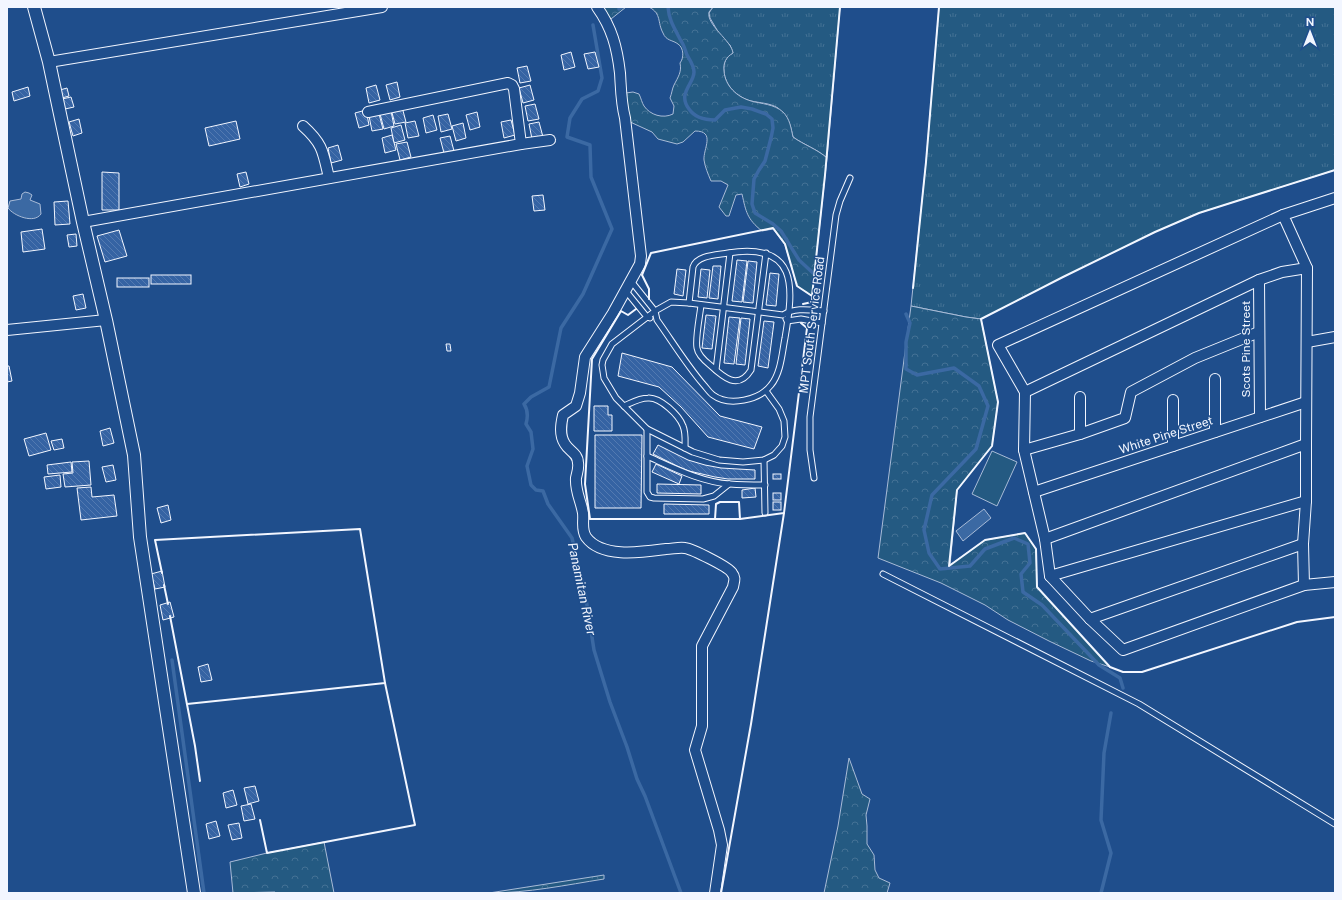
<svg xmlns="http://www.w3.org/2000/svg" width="1342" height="900" font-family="'Public Sans',sans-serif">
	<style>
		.grass { fill: url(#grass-tufts); stroke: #a8bbd7 }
		.forest { fill: url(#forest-crowns); stroke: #a8bbd7 }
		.pitch { fill: #245a82; stroke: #a8bbd7 }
		.water { fill: #3b69a3; stroke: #a8bbd7 }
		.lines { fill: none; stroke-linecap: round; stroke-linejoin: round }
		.stream { stroke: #3b69a3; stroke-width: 3.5 }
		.building { fill: url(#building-back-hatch); stroke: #f2f6ff }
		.service-casing { stroke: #f2f6ff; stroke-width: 7 }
		.minor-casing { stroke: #f2f6ff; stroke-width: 12 }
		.tertiary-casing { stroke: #f2f6ff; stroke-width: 14 }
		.service { stroke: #1f4e8c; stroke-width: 5 }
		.minor { stroke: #1f4e8c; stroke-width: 10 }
		.tertiary { stroke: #1f4e8c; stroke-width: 12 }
		.wall { stroke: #f2f6ff; stroke-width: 2 }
		.labels { text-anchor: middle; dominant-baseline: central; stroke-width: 3; stroke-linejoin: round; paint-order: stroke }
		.street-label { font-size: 12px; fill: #f2f6ff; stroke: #1f4e8c }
		.water-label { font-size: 13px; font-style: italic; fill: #f2f6ff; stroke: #1f4e8c }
	</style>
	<defs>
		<pattern id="grass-tufts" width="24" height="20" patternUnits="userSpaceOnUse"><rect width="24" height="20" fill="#245a82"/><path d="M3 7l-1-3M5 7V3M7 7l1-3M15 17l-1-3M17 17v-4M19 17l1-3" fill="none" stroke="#447295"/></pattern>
		<pattern id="forest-crowns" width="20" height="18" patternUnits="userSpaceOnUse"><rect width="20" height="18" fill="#245a82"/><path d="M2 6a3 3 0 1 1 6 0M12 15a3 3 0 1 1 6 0" fill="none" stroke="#447295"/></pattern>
		<pattern id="building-back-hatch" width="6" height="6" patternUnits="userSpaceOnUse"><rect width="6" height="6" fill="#3563a3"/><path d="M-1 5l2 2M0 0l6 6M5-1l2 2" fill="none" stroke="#537ab1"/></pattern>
	</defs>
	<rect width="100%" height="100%" fill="#1f4e8c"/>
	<g class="grass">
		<path d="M713,7H840L827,158C817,149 804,145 793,137C790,124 789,117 778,108C770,103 760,103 751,101C737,97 725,86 724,71C723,63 726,57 733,53L730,45L720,35L710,18L709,13Z"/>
		<path d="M939,7H1335V170L1199,213L1155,232L1063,277L981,319L966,317L911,306L926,162Z"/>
	</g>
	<g class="forest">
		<path d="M602,7H626L611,19Z"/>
		<path d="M649,7H713C712,9 710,10 709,12C706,25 732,41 733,53C726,57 723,63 724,71C725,86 737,97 751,101C762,104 774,104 783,112C790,119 791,128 793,137C804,145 817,149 827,158L812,296L797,286L785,245L773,229L762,231C747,219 746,212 742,194L736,195L729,216H726L719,207L728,185L721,181H711C708,174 705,167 704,160C703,149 716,131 695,131L683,142L677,144L658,139L652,132L628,121L626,93L633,92L639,94C641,98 642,103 644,106C650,115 663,119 673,114L674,106L670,98C672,93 672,89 674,85C678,77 682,72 680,63C684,58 684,48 678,44C673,40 666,41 663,33C657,22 662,14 649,7Z"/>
		<path d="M911,306L966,317L981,319L998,402L992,446L957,490L950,565L985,540L1025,533L1036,549L1037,587L1110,667L1091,661L1049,641L1008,620L985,605L941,583L878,558Z"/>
		<path d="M849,758L862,794L870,799L866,815L867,826V844L874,855L875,870L879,878L890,883L887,893H824L838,826Z"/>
		<path d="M324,842L334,893H276L275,892L233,893L230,862L267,853Z"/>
		<path d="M604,875V879C566,885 528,893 489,893Z"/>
	</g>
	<path class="pitch" d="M992,451L1017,462L997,506L972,494Z"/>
	<g class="water">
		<path d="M25,192L29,193L32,195L30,200L40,204L41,214C34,224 14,216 8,208L10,201L21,199L22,194Z"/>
		<path d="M984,509L991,518L963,541L956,531Z"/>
	</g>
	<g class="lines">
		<g class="stream">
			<path d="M668,7C669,21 675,29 681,41C684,45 685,50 687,55C690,60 694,66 694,72C694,84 677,93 689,109C695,118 704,120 715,120L725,110L741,107L752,109L766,114L772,119L773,128L771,138L765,161L759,170L754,179L752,204L755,213L773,224L781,231L799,260L813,273"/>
			<path d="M619,9L622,7"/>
			<path d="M593,25L602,78L598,91L582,99L570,118L567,137L590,145L591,177L612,229L583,294L561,328L549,387L531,397L524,404C528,410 528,417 526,424L531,432L533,449L527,466L531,485L536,490L543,491L548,504L572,538L586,599L594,650L610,702L627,747L637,779L645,796L681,893"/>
			<path d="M906,314L910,323L906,342V369L917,375L954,368L979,386L988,406L976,449L932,495L924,530L929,553L940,569L970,566L985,549L1014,538L1028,544L1030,563L1021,574L1023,592L1042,605L1099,665L1120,678L1123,688"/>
			<path d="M172,660L204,893"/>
			<path d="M1101,893L1111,853L1101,820L1104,753L1111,713"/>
		</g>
	</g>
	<g class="building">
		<path d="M571,52L575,67L564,70L561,55Z"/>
		<path d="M595,52L599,67L588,69L584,54Z"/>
		<path d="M527,66L531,81L520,83L517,68Z"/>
		<path d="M397,82L400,97L390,100L386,85Z"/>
		<path d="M376,85L380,100L369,103L366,88Z"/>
		<path d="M530,85L534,100L523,103L519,88Z"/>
		<path d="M28,87L30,96L14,101L12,92Z"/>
		<path d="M67,88L69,96L62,98L60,90Z"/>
		<path d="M71,97L74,107L65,109L62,99Z"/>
		<path d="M535,104L539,119L528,121L525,106Z"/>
		<path d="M402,107L406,122L395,124L391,109Z"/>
		<path d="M366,110L369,125L359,128L355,113Z"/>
		<path d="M391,111L394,126L384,129L380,114Z"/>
		<path d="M477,112L480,127L470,130L466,115Z"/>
		<path d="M379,114L383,129L372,131L369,116Z"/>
		<path d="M448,114L452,129L441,132L438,116Z"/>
		<path d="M433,115L437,130L426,133L423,118Z"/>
		<path d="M79,119L82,133L73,136L69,122Z"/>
		<path d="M511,120L515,135L504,138L501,122Z"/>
		<path d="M236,121L240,139L209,146L205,128Z"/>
		<path d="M415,121L419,136L408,138L405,123Z"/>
		<path d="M539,122L543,137L532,139L529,124Z"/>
		<path d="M463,123L466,138L456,141L452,126Z"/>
		<path d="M401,125L405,140L394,143L391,128Z"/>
		<path d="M392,135L396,150L385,153L382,138Z"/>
		<path d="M450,136L454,151L444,153L440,138Z"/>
		<path d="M407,142L411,157L400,160L396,144Z"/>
		<path d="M338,145L342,160L331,163L328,148Z"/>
		<path d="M102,172L119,173V210H102Z"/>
		<path d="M246,172L249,184L240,187L237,174Z"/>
		<path d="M543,195L545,210L534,211L532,196Z"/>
		<path d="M68,201L70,224L55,225L54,202Z"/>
		<path d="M42,229L45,249L23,252L21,232Z"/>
		<path d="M119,230L127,256L105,262L97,236Z"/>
		<path d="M76,234L77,246L69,247L67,235Z"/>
		<path d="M737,260L747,261L742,302L732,301Z"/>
		<path d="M748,261L757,262L753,303L743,302Z"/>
		<path d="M713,266H721L718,299L709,298Z"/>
		<path d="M677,269L686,270L683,296L674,294Z"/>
		<path d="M701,269L710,270L707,298L698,297Z"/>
		<path d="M770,273L779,274L776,306L766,305Z"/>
		<rect x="151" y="275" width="40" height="9"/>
		<rect x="117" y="278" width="32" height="9"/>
		<path d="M83,294L86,308L76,310L73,296Z"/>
		<path d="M706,315L716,316L712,349L702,348Z"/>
		<path d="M729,317L740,318L734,364L724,363Z"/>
		<path d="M741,318L750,319L745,365L736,364Z"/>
		<path d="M764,321L774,322L768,368L758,366Z"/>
		<path d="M446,344H450L451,351H447Z"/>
		<path d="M622,353L672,367L720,416L762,427L754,449L708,437L681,407L659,387L618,376Z"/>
		<path d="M7,366H9L12,381L7,382Z"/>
		<path d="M594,406H608V415H612V431H594Z"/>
		<path d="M110,428L114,443L103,446L100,431Z"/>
		<path d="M46,433L51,450L29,456L24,439Z"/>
		<path d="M595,435H642L641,508H595Z"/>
		<path d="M62,439L64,448L54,450L51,441Z"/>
		<path d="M658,445L688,460L705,465L721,468L755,470V479H728L715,477L689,471L677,466L653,454Z"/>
		<path d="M89,461L91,485L65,487L63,474L73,473L72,462Z"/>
		<path d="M71,462L72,472L48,474L47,465Z"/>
		<path d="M656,464L682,476L679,484L652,472Z"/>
		<path d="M113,465L116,480L106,482L102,467Z"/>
		<rect x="773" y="474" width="8" height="5"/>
		<path d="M60,475L61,487L46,489L44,477Z"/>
		<path d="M657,484L701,485V494L657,493Z"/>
		<path d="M91,487L92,497L114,495L117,516L81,520L77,488Z"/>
		<path d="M755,488L756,497L742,498V490Z"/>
		<rect x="773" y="493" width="8" height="7"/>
		<rect x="773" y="502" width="8" height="8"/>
		<path d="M664,504L709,505V514H664Z"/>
		<path d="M168,505L171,520L161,523L157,508Z"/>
		<path d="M162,571L165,587L155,589L151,574Z"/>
		<path d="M170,602L174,617L163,620L160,605Z"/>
		<path d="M208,664L212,680L201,682L198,667Z"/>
		<path d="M255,786L259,801L248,804L244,788Z"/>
		<path d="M233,790L237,805L226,808L223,793Z"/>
		<path d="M251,804L255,819L244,821L241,806Z"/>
		<path d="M216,821L220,836L209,839L206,824Z"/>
		<path d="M239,823L242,838L232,840L228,825Z"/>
	</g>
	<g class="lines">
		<g class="service-casing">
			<g id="service">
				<path d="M631,281L655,311L657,320C672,341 686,364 703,384C706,387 709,392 713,395C729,407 760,400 771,385C781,373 782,353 785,338C794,286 798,242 728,253C717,255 697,255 693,267L689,303"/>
				<path d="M625,290L647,317L650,318"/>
				<path d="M701,305C700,315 695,339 697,348C698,355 705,361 710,365C723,377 738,391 751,370L766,253"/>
				<path d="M786,319L787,321L801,319L822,323"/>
				<path d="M716,370L730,253"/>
				<path d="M766,391L779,409L784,421L785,437L782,446L774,455L764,460L743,462L719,460L693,452L647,429L616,398L604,378L602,365L603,360L612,344L655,311L671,302L689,303L783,315C795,307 810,310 824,311"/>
				<path d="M624,406C631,403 639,398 648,398C660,397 679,415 683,426C686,433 685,441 685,448"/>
				<path d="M647,429V492L650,497L654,498L703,499L714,496L729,484"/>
				<path d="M647,456C674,468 701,482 730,484C742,485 753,485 765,485"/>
				<path d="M764,460L765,513"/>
				<path d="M814,478L810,450V417L836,215L840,201L850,178"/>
				<path d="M883,574L1139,704L1335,824"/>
			</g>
		</g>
		<g class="minor-casing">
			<g id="minor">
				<path d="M597,7C612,28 617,47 620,73C621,88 621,103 625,118L641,256L640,264L613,313L585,357L580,393L576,406L563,415C561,424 559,435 565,444C569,451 578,453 578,463C579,468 577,473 576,478C575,491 581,501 583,513C584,521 581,529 586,537C602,559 643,552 666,549C672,549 679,547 685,548C692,549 729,567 732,573C736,578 734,581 733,587L702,646V726L695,750L719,830L722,845L715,893"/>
				<path d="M49,62L382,7"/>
				<path d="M303,126C323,144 323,152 329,178"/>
				<path d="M521,144L550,140"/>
				<path d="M1283,215L998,345L1025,392L1024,450L1045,539L1050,576L1090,619L1123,650L1304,585L1335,582"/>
				<path d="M83,222L521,144L514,89L512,85L508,83L368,112"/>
				<path d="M1259,280L1260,417"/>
				<path d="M7,330L106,320"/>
				<path d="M1307,342L1335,337"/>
				<path d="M1215,379V432"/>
				<path d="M1025,392L1259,280L1282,272L1307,268"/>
				<path d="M1080,397V434"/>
				<path d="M1173,446V400"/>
				<path d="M1024,450L1080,434L1125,418L1131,392L1195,358L1259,332"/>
				<path d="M1034,492L1306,402"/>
				<path d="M1045,539L1306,444"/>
				<path d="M1050,576L1306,501"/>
				<path d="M1304,585L1303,544L1306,501V444L1307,268L1283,215L1335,198"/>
				<path d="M1090,619L1303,544"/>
			</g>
		</g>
		<g class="tertiary-casing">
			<path id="tertiary" d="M34,7L49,62L60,114L83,222L106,320L134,455L140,537L194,893"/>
		</g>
		<use href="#service" class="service"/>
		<use href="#minor" class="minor"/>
		<use href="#tertiary" class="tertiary"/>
		<g class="wall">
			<path d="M1335,170L1199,213L1155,232L1063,277L981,319L998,402L992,446L957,490L949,566L985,540L1025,533L1036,549L1037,587L1110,667L1123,672H1142L1297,622L1335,617"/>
			<path d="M913,288L926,162L939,7"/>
			<path d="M812,296L825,175L840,7"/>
			<path d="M649,299V289L642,275L651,253L773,228L785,244L797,286L812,296V302L803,304"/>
			<path d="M636,309L628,315L621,311L592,359L585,484L590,519H740L784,513L807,328L801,323"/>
			<path d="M715,519L716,504L720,502H739L740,519"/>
			<path d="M162,573L155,540L360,529L385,683L187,704"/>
			<path d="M164,585L168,604"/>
			<path d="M170,616L195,746L200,781"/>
			<path d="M260,820L267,853L415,825L385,683"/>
			<path d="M721,893L751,724L784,513"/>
		</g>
	</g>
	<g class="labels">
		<g class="street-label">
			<text transform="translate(812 325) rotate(-83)">MPT South Service Road</text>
			<text transform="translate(1246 349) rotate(-90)">Scots Pine Street</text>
			<text transform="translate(1166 435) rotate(-18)">White Pine Street</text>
		</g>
		<g class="water-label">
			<text transform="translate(582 589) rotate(78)">Panamitan River</text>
		</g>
	</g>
	<rect width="1342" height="900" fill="none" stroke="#f2f6ff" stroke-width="16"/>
	<g transform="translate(1310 32)" stroke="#1f4e8c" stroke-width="3" paint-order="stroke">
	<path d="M0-3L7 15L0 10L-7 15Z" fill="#f2f6ff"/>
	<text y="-6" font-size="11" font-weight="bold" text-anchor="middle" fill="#f2f6ff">N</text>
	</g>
</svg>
